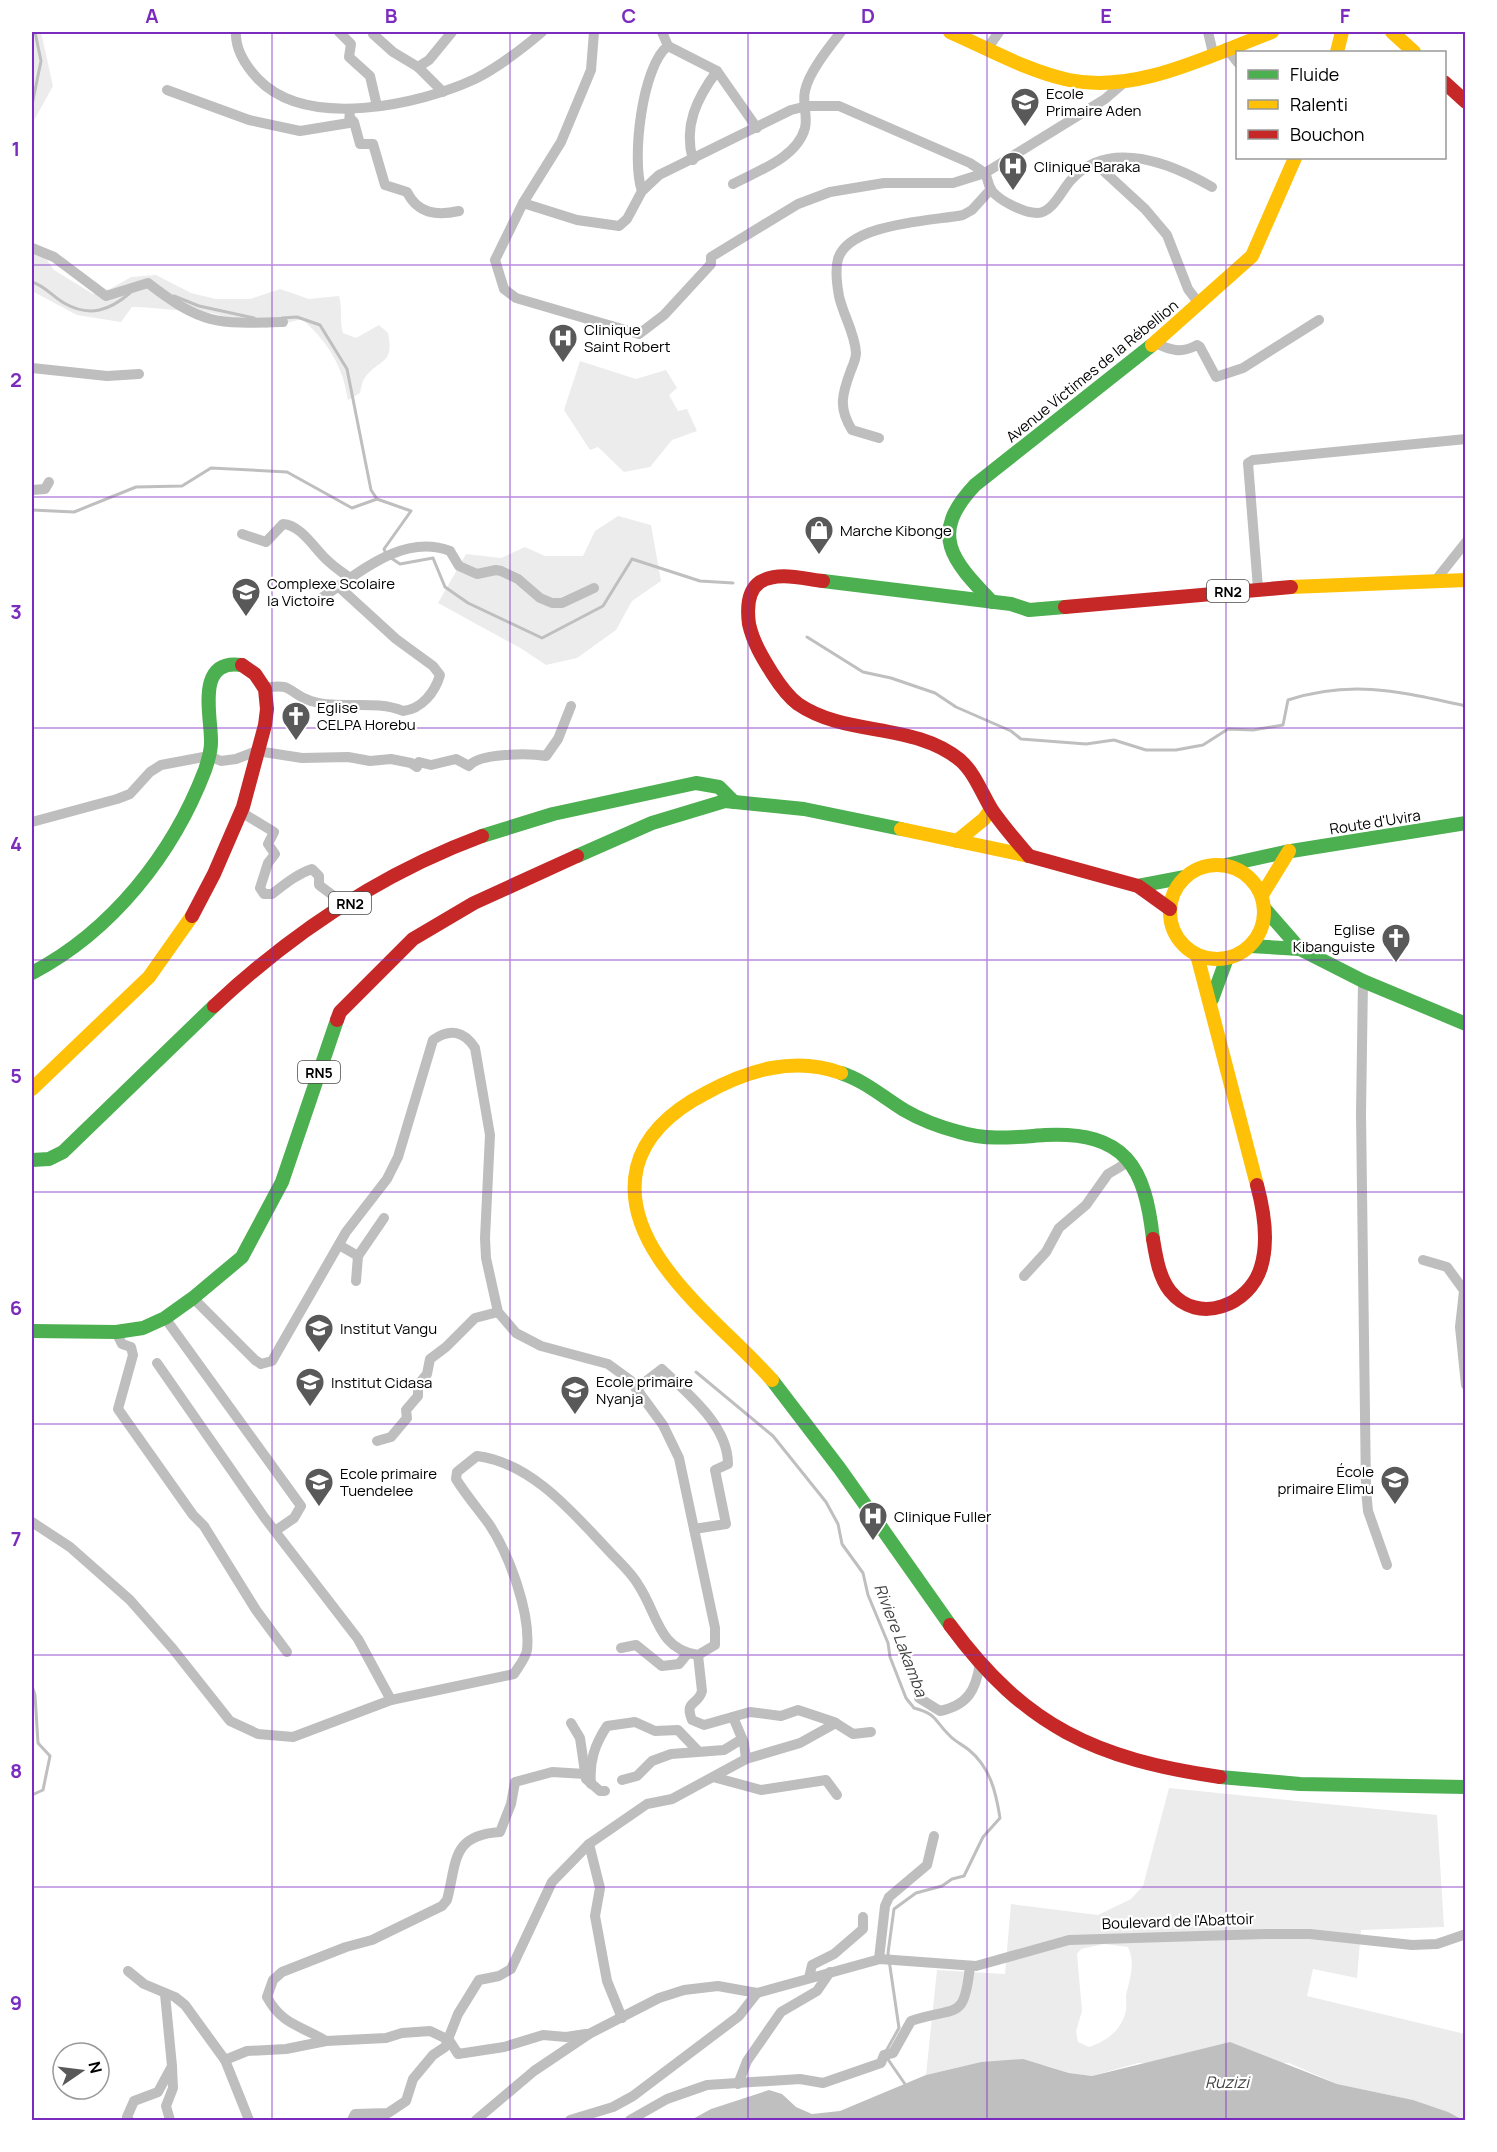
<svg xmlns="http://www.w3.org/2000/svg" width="1497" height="2152" font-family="Manrope,sans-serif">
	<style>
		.green { fill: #ececec; fill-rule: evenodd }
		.water { fill: #bfbfbf }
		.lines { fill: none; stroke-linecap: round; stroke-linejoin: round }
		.stream { stroke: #bfbfbf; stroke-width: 3 }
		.street { stroke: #bebebe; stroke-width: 10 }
		.fast { stroke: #4caf50; stroke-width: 14 }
		.slow { stroke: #ffc107; stroke-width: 14 }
		.jam { stroke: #c62828; stroke-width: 14 }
		.grid { fill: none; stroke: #7b2cbf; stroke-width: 1.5; stroke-opacity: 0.55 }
		.labels { text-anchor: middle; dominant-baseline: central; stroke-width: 4.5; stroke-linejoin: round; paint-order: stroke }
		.shield { fill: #fff; stroke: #4c4c4c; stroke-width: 1.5 }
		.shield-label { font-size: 14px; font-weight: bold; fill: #000 }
		.poi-label { font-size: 15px; fill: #000; stroke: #fff; text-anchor: start }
		.street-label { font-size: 15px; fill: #000; stroke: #fff }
		.water-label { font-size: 16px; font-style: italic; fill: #444; stroke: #fff }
		.neatline { fill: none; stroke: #7b2cbf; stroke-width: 2 }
		.grid-label { font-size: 20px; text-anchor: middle; font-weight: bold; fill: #7b2cbf }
	</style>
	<rect width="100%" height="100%" fill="#fff"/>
	<g class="green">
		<path d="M32,32H41L53,86L32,124Z"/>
		<path d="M32,252L43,254L54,270L93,294L110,289L131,277L156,275L191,293L216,299H250L280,289L309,299L339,296C343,309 339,320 343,333L356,338L379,325L388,333C395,366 378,358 364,379C362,382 361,389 360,393L348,400C343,366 327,341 302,319L266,328L212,313L139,307H132L121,322L77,315L32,291Z"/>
		<path d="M580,361L636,379L666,370L677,388L669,395L678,411L687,409L697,431L672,440L650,467L624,472L598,447L590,450L564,410Z"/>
		<path d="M618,516L651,525L661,581L632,601L616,630L577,658L546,665L522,649L438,603L466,554L501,558L525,547L545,556H583L595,531Z"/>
		<path d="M1169,1788L1437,1815L1444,1927L1361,1930L1357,1978L1313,1969L1307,1996L1465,2034V2120L1413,2100L1337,2084L1289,2063H1138L1092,2076L1069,2073L1048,2066L981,2062L926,2075L937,1970L1005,1974L1011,1904L1098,1915L1131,1899L1143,1886ZM1104,1944L1128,1947C1135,1963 1131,1975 1127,1991C1125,1997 1127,2004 1126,2010C1122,2030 1107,2041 1089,2047L1078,2042L1076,2031L1082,2011L1077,1954L1081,1949Z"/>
	</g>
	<path class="water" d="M1230,2042L1337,2084L1413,2100L1448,2112L1463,2120H691L711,2109L769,2090L782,2094L796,2107L812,2114L840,2111L926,2075L981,2062L1023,2059L1069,2073L1092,2076Z"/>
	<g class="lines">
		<g class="stream">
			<path d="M32,105L41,61L35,32"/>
			<path d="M32,282C45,286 52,296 64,303C90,318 110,310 130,293"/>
			<path d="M174,296L199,306L254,318"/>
			<path d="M282,318L297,317L320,325L347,369L371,490L377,499"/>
			<path d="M32,510L74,512L136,487L182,486L211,468L287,472L352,508L377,499L411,511L384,549L386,554"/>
			<path d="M391,558L400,564L433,558L445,587L468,603L542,638L603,606L632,559L700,581L733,583"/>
			<path d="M807,637L863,672L891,678L935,693L956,707L1011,731L1021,739L1086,744L1114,740L1146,750H1176L1203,745L1228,729L1253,730L1283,725L1288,700C1353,679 1401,692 1466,706"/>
			<path d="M696,1372L773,1436L826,1502L838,1524L842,1544L863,1573L868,1595L888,1643L890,1657L906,1698L914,1708C938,1714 934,1721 950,1736C956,1742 963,1745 969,1750C990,1767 996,1792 1000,1818L983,1837L964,1876L952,1879L942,1886L916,1893L894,1909L888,1953L899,2028L885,2053"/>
			<path d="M32,1686L35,1695L38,1743L50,1756L43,1790L32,1795"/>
			<path d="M887,2058L907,2087"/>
		</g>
		<g class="street">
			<path d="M236,32C235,50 246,66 258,79C307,130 419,105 475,79C499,67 522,49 542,32"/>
			<path d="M339,32L351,44L349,57L370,76L377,106"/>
			<path d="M594,32L591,70L561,142L523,203L495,260L504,289L516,298L639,334L664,315L711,264V257L798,204L830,192L884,183H953L985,173L1105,99L1127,80"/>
			<path d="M1208,32L1213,53"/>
			<path d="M373,34L393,52L418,67L443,92"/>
			<path d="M668,46L717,71L757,128"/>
			<path d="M1226,48L1238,63"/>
			<path d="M987,49L999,32"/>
			<path d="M418,67L429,60L452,32"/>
			<path d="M167,90L249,120L300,131L349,123L350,110"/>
			<path d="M351,119L354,122L360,144H373L385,185L407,192C418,214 437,216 459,211"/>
			<path d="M693,160C683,126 697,98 717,71"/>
			<path d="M1095,163L1145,209L1167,235L1188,289L1200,305"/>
			<path d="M733,184C757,171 797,158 805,128C808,116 802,103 805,91C808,73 830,46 841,32"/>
			<path d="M642,191C631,161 642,65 668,46L662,32"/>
			<path d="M523,203L577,220L619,226L627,219L642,191L659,175L791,110L807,106H839L970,163C974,166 982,170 985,174C988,178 988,186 992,191C1000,201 1024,213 1037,213C1053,213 1062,189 1072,179C1110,138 1172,164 1212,187"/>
			<path d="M32,248L54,257L106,296L148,283C202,325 217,324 283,322"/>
			<path d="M1155,343C1170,350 1181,354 1197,345L1200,347L1216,377L1243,368L1319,320"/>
			<path d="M32,368L107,376L139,374"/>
			<path d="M879,438L852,430C838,408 842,394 851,370C853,365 856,359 856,353C855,333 843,315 839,296C837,285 835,270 838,259C849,223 932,221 963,215L972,210L991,189"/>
			<path d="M32,490L45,489L49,482"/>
			<path d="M242,534L266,542L283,524C301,525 314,548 327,560C334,567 342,572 350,578"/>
			<path d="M1435,581L1466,542"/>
			<path d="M1258,588L1248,463L1253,460L1466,439"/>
			<path d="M323,597C359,573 403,533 450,551L459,566L477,574L496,570L501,571L518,579L540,598L552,603H562L594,588"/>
			<path d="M264,688C294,682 288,694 311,701C340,710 375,699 403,711C422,709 435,692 440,675L433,666L396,639L338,586"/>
			<path d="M241,812L274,832L268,844L275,854L268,863L260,888L264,894H272C285,884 297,874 312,869L319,876V885L339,900L343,908"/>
			<path d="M32,822L117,799L130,794L150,772L161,765L209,756L221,761L236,759L257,751L302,758L348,757L370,761L391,759L411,763L417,767L419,762L431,765L456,759L469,766C479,753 529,753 546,756L558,739L571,706"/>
			<path d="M1363,981L1361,1114L1366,1490L1368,1511L1387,1565"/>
			<path d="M339,1245L358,1256L356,1281"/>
			<path d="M358,1256L384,1218"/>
			<path d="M1423,1260L1447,1267L1466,1293"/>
			<path d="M1024,1276L1046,1252L1059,1228L1086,1205L1108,1174L1130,1161"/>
			<path d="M1464,1291L1460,1327L1466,1385"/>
			<path d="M165,1318L301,1506L294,1518L275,1531"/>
			<path d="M116,1332L122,1344L131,1347L133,1355L118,1409L193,1515L204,1526L256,1610L287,1652"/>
			<path d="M157,1363L264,1517L358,1639L391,1700"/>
			<path d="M636,1389L662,1369C688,1394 728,1425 728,1464L715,1470L726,1524L694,1529"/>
			<path d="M377,1441L391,1437L407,1418L406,1410L418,1396V1385L427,1374L430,1359L446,1347L475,1318L498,1312"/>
			<path d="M32,1522L70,1547L130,1600L173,1649L230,1721L258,1734L293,1737L391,1700L514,1674C518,1667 526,1658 527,1650C531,1613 509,1554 489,1524C478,1509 466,1495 456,1479L457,1472L477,1456C532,1463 573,1513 609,1551C619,1562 632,1573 639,1586C658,1615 658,1649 698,1655L715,1645V1628L679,1458L663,1425L630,1380L608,1364L541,1346L516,1333L498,1312L486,1258L485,1238L490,1135L475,1048C464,1031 450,1028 433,1040L398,1157L387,1179L346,1232L272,1361L261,1364L255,1360L193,1298"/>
			<path d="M621,1648L636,1645L662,1666L679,1664L688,1653"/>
			<path d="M698,1655L702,1691C698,1706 684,1700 692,1720L704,1725L750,1712L781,1716L798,1710L834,1722L853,1734L871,1732"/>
			<path d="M919,1698L940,1711C968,1705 976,1690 980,1663"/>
			<path d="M571,1723L580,1738L586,1779L600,1791H605"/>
			<path d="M746,1759L800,1743L836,1723"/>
			<path d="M713,1777L761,1790L826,1780L837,1795"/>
			<path d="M622,1780L637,1776L652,1761L671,1754L724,1750L742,1739"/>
			<path d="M591,1784C589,1761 595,1744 607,1726L635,1722L655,1731L678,1730L698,1751"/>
			<path d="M589,1844L600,1888L595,1916L607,1981L622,2018"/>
			<path d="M879,1959L885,1906L889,1897L927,1865L934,1836"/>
			<path d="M128,1971L144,1984L175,1997L185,2005L225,2060L247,2051L286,2049L326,2041L386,2038L402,2033L430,2031L449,2040L458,2054L504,2047L543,2035L566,2037L586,2034"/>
			<path d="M809,1978L812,1965L834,1954L863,1929V1917"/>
			<path d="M326,2041C300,2025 282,2025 267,1997L273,1980L282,1972L346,1947L372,1940L442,1906L447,1900C457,1862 451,1835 500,1832L511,1804L515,1782L552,1772L585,1774"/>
			<path d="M225,2060L249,2120"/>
			<path d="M738,2084L747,2061L781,2012L817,1991L830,1972"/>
			<path d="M129,2120L127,2117L134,2101L158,2092L172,2066L165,1994"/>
			<path d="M170,2120L166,2106L173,2088L172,2067"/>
			<path d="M352,2120L355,2114L388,2113L406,2101L413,2079L433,2055L445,2047L458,2014L479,1980L499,1976L511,1969L552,1882L589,1844L647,1804L672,1799L746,1759L744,1743L733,1717"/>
			<path d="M476,2120L534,2071L589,2034L659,1998L684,1990L718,1986L757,1993L880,1959L976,1966L1069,1940L1265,1934H1310L1412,1945L1437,1944L1466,1934"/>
			<path d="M570,2120L613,2107L633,2096L739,2016L757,1993"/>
			<path d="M630,2120L667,2099L707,2085L800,2079L823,2083L881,2063L884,2055L893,2053L911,2021C957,2005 964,2023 970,1966"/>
		</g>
		<g class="fast">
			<path d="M823,581L1011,604L1029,610L1065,607"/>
			<path d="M992,602C952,560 928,535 975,485L1152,345"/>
			<path d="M482,836L553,814L696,783L719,787L734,802"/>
			<path d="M577,856L652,823L725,801L804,809L901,829"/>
			<path d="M1226,865L1285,852L1466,823"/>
			<path d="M1138,886L1185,877"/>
			<path d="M1265,909L1300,949"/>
			<path d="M1250,946L1300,949L1363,981L1466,1024"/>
			<path d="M32,973C112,931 173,854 205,770C208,761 211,752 211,743C212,718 194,658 242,665"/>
			<path d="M1212,999L1227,958"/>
			<path d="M841,1073C865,1081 883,1097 904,1110C921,1120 940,1127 959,1132C988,1141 1016,1137 1045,1135C1126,1131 1145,1167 1153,1239"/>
			<path d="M32,1160L49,1159L63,1152L214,1006"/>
			<path d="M32,1331L116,1332L143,1328L165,1318L193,1298L242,1257L282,1182L337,1020"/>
			<path d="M772,1380L840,1469L950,1625"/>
			<path d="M1220,1777L1300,1784L1466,1787"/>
		</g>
		<g class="slow">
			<path d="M950,32C989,49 1027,71 1069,80C1137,94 1210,55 1272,32"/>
			<path d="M1392,32L1414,52"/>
			<path d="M1337,52L1342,32"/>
			<path d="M1152,345L1252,256L1295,158"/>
			<path d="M1291,587L1466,580"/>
			<path d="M901,829L1029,856"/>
			<path d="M957,841L984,819L991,809"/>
			<circle cx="1217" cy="912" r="47"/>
			<path d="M1262,895L1289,851"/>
			<path d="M1197,955L1257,1185"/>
			<path d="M32,1089L149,977L192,916"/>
			<path d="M772,1380C722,1323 617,1251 637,1167C646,1132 675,1109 706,1093C748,1070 794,1056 841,1073"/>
		</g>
		<g class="jam">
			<path d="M1444,82L1466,102"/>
			<path d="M823,581C804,579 778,571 760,582C747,591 747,609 749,624C753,642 762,657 772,673C779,684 787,696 798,704C846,737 914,722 960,760C975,773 982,794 992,810C1003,826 1016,841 1029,856"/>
			<path d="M1065,607L1291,587"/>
			<path d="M1029,856L1138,886L1170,909"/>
			<path d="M192,916L214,874L243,807L265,725L267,709L265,689L255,674L242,665"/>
			<path d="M214,1006C291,934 382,873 482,836"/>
			<path d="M337,1020L340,1012L413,939L474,903L577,856"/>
			<path d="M1153,1239C1156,1257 1159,1277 1170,1291C1198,1326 1250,1305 1261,1267C1269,1241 1264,1211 1257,1185"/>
			<path d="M950,1625C1025,1727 1096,1759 1220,1777"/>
		</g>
	</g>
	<path class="grid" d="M272,32V2120M510,32V2120M748,32V2120M987,32V2120M1226,32V2120M32,265H1466M32,497H1466M32,728H1466M32,960H1466M32,1192H1466M32,1424H1466M32,1655H1466M32,1887H1466"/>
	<defs>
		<g id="school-pin" transform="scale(1.5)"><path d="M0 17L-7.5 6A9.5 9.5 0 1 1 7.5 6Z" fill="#595959" stroke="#fff"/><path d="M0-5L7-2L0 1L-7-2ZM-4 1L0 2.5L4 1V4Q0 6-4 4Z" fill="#fff"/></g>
		<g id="hospital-pin" transform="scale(1.5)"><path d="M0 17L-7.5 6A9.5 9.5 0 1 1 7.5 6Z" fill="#595959" stroke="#fff"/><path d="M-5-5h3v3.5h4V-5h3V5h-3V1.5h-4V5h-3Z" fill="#fff"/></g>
		<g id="shop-pin" transform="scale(1.5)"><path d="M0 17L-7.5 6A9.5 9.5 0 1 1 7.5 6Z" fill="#595959" stroke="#fff"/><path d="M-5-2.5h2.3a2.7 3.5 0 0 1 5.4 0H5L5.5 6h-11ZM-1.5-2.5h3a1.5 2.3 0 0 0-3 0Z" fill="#fff"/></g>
		<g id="church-pin" transform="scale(1.5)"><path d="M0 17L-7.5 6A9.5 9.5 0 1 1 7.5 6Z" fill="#595959" stroke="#fff"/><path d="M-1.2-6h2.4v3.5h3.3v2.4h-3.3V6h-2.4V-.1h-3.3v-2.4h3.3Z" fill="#fff"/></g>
	</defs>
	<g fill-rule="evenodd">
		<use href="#school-pin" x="1025" y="102"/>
		<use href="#hospital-pin" x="1013" y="166"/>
		<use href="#hospital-pin" x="563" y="338"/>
		<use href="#shop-pin" x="819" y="530"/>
		<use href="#school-pin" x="246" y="592"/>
		<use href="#church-pin" x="296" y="716"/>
		<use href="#church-pin" x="1396" y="938"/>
		<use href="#school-pin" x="319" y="1328"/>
		<use href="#school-pin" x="310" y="1382"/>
		<use href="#school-pin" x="575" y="1390"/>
		<use href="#school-pin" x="1395" y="1480"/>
		<use href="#school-pin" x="319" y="1482"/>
		<use href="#hospital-pin" x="873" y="1516"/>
	</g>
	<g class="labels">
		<g class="shield">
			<rect x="1207" y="580" width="42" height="22" rx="4.5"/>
			<rect x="329" y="892" width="42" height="22" rx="4.5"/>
			<rect x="298" y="1061" width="42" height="22" rx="4.5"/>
		</g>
		<g class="shield-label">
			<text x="1228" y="591">RN2</text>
			<text x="350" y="903">RN2</text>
			<text x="319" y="1072">RN5</text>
		</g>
		<g class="poi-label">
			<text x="1046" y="93">Ecole<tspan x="1046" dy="17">Primaire Aden</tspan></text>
			<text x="1034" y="166">Clinique Baraka</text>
			<text x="584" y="329">Clinique<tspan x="584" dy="17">Saint Robert</tspan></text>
			<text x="840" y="530">Marche Kibonge</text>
			<text x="267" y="583">Complexe Scolaire<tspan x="267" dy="17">la Victoire</tspan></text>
			<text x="317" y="707">Eglise<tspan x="317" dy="17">CELPA Horebu</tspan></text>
			<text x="1375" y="929" text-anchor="end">Eglise<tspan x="1375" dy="17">Kibanguiste</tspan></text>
			<text x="340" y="1328">Institut Vangu</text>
			<text x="596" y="1381">Ecole primaire<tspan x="596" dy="17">Nyanja</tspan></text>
			<text x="331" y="1382">Institut Cidasa</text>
			<text x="1374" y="1471" text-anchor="end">École<tspan x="1374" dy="17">primaire Elimu</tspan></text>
			<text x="340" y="1473">Ecole primaire<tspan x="340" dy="17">Tuendelee</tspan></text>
			<text x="894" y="1516">Clinique Fuller</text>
		</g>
		<g class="street-label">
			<text transform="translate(1092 371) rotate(-39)">Avenue Victimes de la Rébellion</text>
			<text transform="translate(1375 822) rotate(-9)">Route d'Uvira</text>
			<text transform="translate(1178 1921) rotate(-2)">Boulevard de l'Abattoir</text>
		</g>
		<g class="water-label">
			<text transform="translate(901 1640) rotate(69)">Riviere Lakamba</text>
			<text x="1227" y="2082">Ruzizi</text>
		</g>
	</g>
	<rect width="1497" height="2152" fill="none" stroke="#ffffff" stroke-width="66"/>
	<rect x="1236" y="51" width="210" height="108" fill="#ffffff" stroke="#999999" stroke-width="1.5"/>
	<rect x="1248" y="70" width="30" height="9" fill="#4caf50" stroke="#999999" stroke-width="1.5"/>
	<text x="1290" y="81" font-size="18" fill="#000000">Fluide</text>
	<rect x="1248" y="100" width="30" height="9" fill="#ffc107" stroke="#999999" stroke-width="1.5"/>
	<text x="1290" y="111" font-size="18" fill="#000000">Ralenti</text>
	<rect x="1248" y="130" width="30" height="9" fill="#c62828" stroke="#999999" stroke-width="1.5"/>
	<text x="1290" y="141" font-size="18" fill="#000000">Bouchon</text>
	<g transform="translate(81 2071) rotate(76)"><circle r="28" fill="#ffffff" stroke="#999999" stroke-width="1.5"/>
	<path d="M0-4.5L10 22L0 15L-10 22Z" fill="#595959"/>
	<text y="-9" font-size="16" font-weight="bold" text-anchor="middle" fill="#000000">N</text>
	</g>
	<rect x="33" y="33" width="1431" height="2086" class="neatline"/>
	<g class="grid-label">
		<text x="152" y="23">A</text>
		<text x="391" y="23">B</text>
		<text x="629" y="23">C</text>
		<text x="868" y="23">D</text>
		<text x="1106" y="23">E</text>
		<text x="1345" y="23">F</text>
		<text x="16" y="156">1</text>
		<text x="16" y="387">2</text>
		<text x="16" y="619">3</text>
		<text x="16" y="851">4</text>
		<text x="16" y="1083">5</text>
		<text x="16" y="1315">6</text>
		<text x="16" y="1546">7</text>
		<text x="16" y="1778">8</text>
		<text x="16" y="2010">9</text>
	</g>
</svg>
